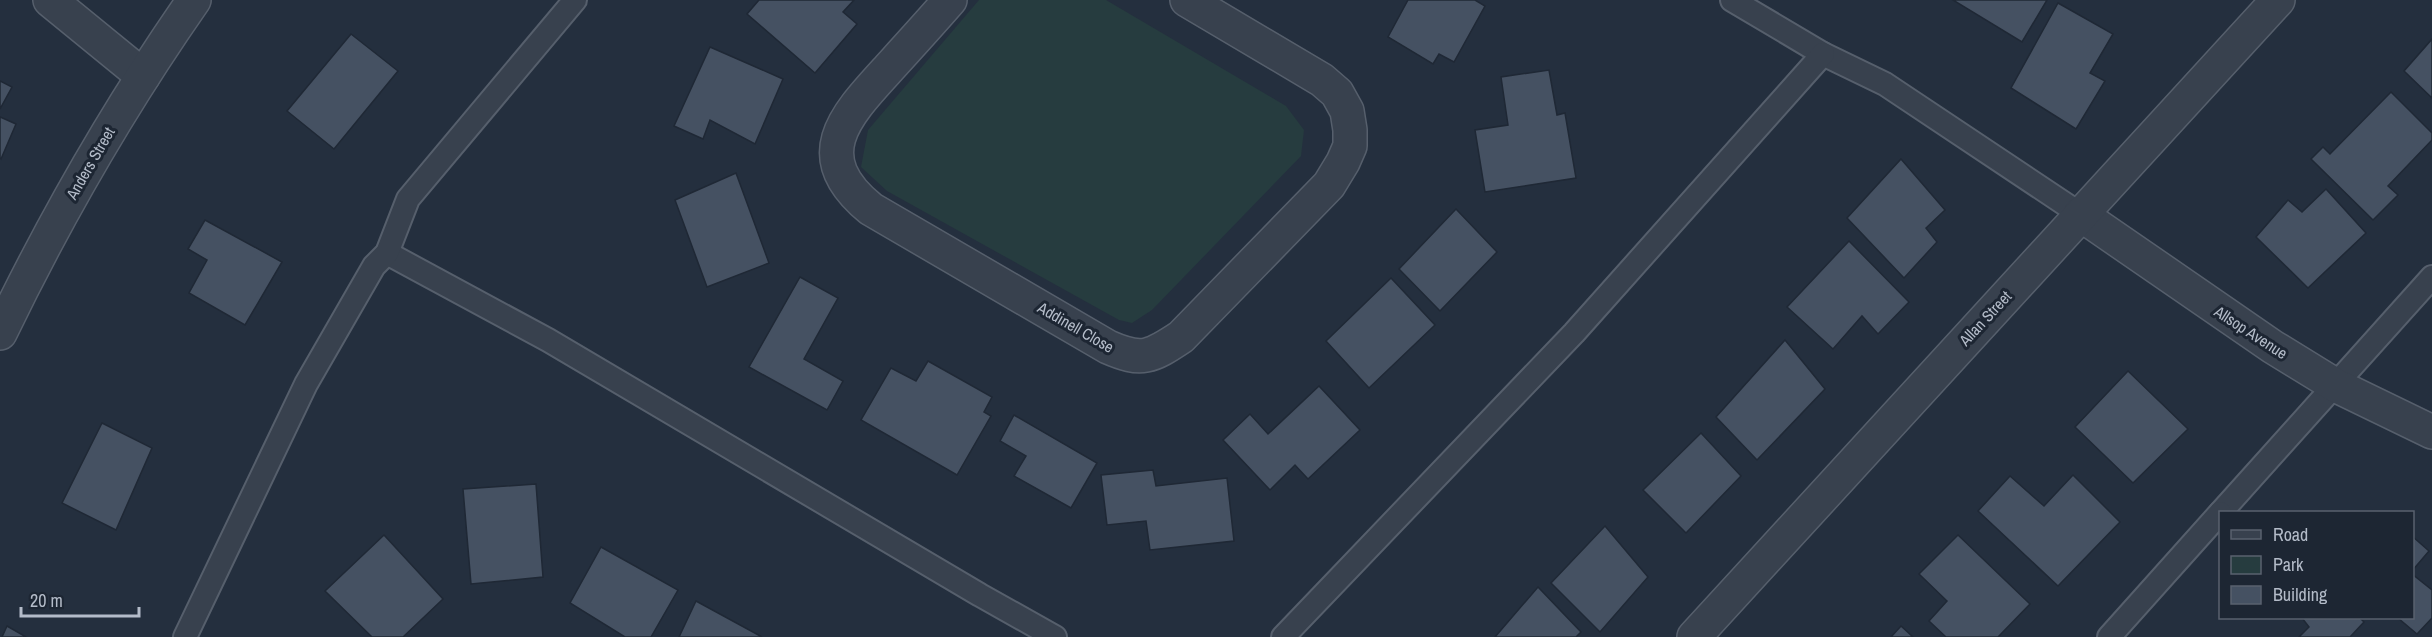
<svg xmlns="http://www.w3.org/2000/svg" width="2432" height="637" font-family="'Archivo Narrow',sans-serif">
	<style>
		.green { fill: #263c3f }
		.building { fill: #455162; stroke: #1f2835; stroke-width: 1.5 }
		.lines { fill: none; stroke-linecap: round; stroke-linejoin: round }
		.service-casing { stroke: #565f6c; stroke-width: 26 }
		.minor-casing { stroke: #565f6c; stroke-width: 36 }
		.tertiary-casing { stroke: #565f6c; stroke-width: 36 }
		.service { stroke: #38414e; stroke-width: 22 }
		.minor { stroke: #38414e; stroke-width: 33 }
		.tertiary { stroke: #38414e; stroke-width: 33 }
		.labels { text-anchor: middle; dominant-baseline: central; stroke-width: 6; stroke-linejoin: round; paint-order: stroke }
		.street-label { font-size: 16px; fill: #b4bcc9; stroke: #1d2633 }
	</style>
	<rect width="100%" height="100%" fill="#242f3e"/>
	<path class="green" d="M979,0H1106L1286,106L1304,130L1301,156L1152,310L1132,323L1119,320L887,191L861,167L868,130Z"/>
	<g class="building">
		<path d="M759,0H854L843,12L857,24L815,73L747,14Z"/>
		<path d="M1408,0H1475L1485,6L1454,62L1439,54L1433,64L1388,37Z"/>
		<path d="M1953,0H2047L2022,42Z"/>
		<path d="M2058,3L2113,34L2090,73L2105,81L2076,129L2011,88Z"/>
		<path d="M351,34L398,71L334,149L287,111Z"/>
		<path d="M2432,39V98L2404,71Z"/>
		<path d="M710,47L783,79L755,144L710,120L703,139L674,126Z"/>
		<path d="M1549,70L1557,115L1565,113L1576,178L1485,192L1475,130L1508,125L1501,77Z"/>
		<path d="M0,81L12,87L0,109Z"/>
		<path d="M2391,92L2432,133V140L2388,186L2398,195L2373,220L2311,159L2323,147L2330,154Z"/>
		<path d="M0,117L16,124L1,159L0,158Z"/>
		<path d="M1901,159L1945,210L1926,228L1937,242L1904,278L1847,218Z"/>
		<path d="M736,173L769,263L707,287L675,200Z"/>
		<path d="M2326,189L2366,233L2308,288L2256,237L2288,200L2302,212Z"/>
		<path d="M1456,209L1497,252L1440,311L1399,269Z"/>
		<path d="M205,220L282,262L245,325L189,293L207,260L188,249Z"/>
		<path d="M1849,241L1909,302L1878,334L1862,316L1833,349L1787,307Z"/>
		<path d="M800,277L838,298L804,359L843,381L827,410L749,367Z"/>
		<path d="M1391,278L1435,325L1369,388L1326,341Z"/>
		<path d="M1785,340L1825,389L1757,460L1716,417Z"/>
		<path d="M928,361L992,397L984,412L991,416L957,475L861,420L891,368L916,381Z"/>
		<path d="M2128,371L2188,429L2133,483L2075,427Z"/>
		<path d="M1319,386L1360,430L1308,479L1295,465L1270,490L1223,440L1250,414L1268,434Z"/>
		<path d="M1014,415L1097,463L1071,508L1014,476L1026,456L1000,441Z"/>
		<path d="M102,423L152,448L116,530L62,503Z"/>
		<path d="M1701,433L1741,476L1686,533L1643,490Z"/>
		<path d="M1153,470L1156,486L1227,478L1234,541L1150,550L1146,521L1107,525L1101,475Z"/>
		<path d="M2073,475L2120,522L2058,586L1978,511L2010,476L2044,506Z"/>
		<path d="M536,484L543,577L471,584L463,489Z"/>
		<path d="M1605,526L1648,577L1600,632L1551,583Z"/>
		<path d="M384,535L443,599L403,637H372L325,591Z"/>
		<path d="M1958,535L2030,604L1998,637H1946L1929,621L1947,601L1919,574Z"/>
		<path d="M2412,536L2429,551L2412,571Z"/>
		<path d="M601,547L678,590L651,637H625L570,603Z"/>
		<path d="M2412,574L2432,590V618L2417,634L2398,618H2412Z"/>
		<path d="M1538,587L1581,632L1576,637H1495Z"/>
		<path d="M696,601L762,637H679Z"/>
		<path d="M2302,618H2360L2364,622L2350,637H2299L2309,627Z"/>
		<path d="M7,626L26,637H2Z"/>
		<path d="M1901,626L1913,637H1891Z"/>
	</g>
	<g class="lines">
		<g class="service-casing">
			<g id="service">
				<path d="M1732,0L1823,54L1885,84L2080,214"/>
				<path d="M387,253L548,340L980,595L1055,637"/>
				<path d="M2221,512L2432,277"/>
				<path d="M185,637L306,384L374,266L387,253L408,199L575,0"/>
				<path d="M1283,637L1574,333L1823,54"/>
				<path d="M2109,637L2220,513"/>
			</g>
		</g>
		<g class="minor-casing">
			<g id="minor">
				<path d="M50,0L143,76"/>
				<path d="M950,0C930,23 909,46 889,68C845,116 806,156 871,209L1108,347C1142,362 1151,357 1181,337L1329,185L1343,162L1350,146V130L1347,111L1337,93L1322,80L1187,0"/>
				<path d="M0,333C56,217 120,106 194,0"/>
			</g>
		</g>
		<g class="tertiary-casing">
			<g id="tertiary">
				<path d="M2080,214L2273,347L2335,385L2432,432"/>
				<path d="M1694,637L2278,0"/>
			</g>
		</g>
		<use href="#service" class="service"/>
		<use href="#minor" class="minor"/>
		<use href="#tertiary" class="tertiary"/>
	</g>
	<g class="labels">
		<g class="street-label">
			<text transform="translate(90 163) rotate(-60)">Anders Street</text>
			<text transform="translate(1985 318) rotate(-47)">Allan Street</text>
			<text transform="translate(1076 327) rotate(30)">Addinell Close</text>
			<text transform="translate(2251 332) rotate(33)">Allsop Avenue</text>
		</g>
	</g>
	<rect x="2219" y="511" width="195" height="108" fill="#1d2633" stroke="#59626f" stroke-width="1.5"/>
	<rect x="2231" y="530" width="30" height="9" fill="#38414e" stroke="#59626f" stroke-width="1.5"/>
	<text x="2273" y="541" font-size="18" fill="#b4bcc9">Road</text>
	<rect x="2231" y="556" width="30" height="18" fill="#263c3f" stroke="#59626f" stroke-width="1.5"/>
	<text x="2273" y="571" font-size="18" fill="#b4bcc9">Park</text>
	<rect x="2231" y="586" width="30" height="18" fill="#455162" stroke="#59626f" stroke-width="1.5"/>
	<text x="2273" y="601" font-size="18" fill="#b4bcc9">Building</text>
	<path d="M21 607v9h118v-9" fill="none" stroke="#b4bcc9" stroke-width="3"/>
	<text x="30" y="607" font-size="18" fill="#b4bcc9" stroke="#1d2633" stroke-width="4.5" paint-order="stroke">20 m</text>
</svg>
